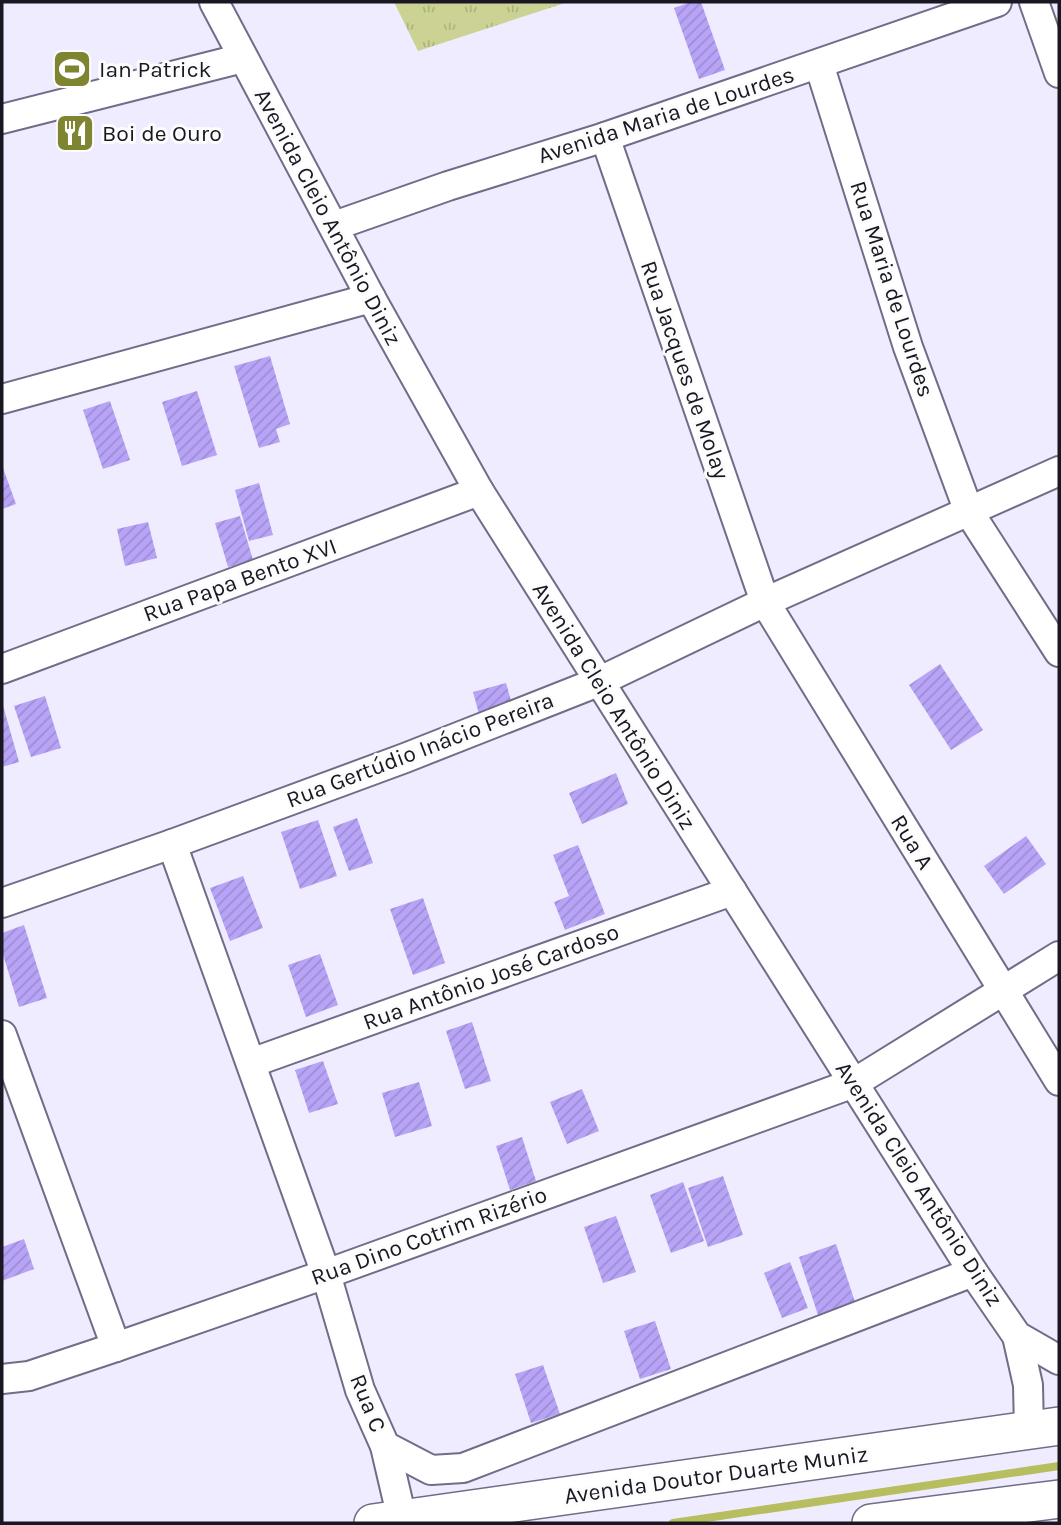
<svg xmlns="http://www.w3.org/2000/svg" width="1061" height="1525" font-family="Karla,sans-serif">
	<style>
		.grass { fill: url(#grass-tufts) }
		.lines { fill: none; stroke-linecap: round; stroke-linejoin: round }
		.stream { stroke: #b6be5f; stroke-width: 8 }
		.building { fill: url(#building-hatch) }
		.minor-casing { stroke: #716c87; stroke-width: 32 }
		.tertiary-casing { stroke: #716c87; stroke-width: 40 }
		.minor { stroke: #fff; stroke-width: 28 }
		.tertiary { stroke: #fff; stroke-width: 37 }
		.labels { text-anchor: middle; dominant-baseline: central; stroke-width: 6; stroke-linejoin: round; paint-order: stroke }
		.poi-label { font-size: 23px; fill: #1a1722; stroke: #fcfcfc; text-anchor: start }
		.street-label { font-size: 23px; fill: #1a1722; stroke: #fcfcfc }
	</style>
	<defs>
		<pattern id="grass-tufts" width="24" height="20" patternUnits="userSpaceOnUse" patternTransform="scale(1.75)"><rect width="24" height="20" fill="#cbd293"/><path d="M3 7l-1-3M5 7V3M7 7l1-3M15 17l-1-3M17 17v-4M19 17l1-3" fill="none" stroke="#aeb47e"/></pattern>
		<pattern id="building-hatch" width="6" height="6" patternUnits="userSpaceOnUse" patternTransform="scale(1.75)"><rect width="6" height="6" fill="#b8a4f7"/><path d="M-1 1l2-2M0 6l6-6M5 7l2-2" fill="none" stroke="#9e8cd3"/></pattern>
	</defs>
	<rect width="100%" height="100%" fill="#f0ecff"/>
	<path class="grass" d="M394,2H568L418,51Z"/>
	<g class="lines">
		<path class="stream" d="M673,1523L1059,1466"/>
	</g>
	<g class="building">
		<path d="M691,2H701L725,70L699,79L674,8Z"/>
		<path d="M270,356L290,424L276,429L280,442L259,448L234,366Z"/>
		<path d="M197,391L217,455L182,466L162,402Z"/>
		<path d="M110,401L130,460L103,469L83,410Z"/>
		<path d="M2,465L16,504L2,509Z"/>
		<path d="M259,483L273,535L249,541L235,490Z"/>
		<path d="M240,516L253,560L228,567L215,523Z"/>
		<path d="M148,522L157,558L125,566L117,529Z"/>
		<path d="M940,664L983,730L951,750L909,685Z"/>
		<path d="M506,683L512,704L479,714L473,692Z"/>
		<path d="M45,696L61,748L31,757L14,706Z"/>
		<path d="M2,702L19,762L2,767Z"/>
		<path d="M616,773L628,804L582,824L569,793Z"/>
		<path d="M357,818L373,863L349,871L333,827Z"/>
		<path d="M318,820L337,876L300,889L281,832Z"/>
		<path d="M1026,836L1046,864L1004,894L984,866Z"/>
		<path d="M578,845L605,914L565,930L554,902L569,896L553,855Z"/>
		<path d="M243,876L263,928L230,941L210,888Z"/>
		<path d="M423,898L445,963L413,975L390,909Z"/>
		<path d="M24,925L47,998L19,1007L2,951V933Z"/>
		<path d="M320,954L338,1005L306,1017L288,965Z"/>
		<path d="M472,1022L491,1081L465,1089L446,1031Z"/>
		<path d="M323,1061L338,1104L309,1113L295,1070Z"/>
		<path d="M419,1082L432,1126L395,1137L382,1093Z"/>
		<path d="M582,1089L599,1131L567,1144L550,1102Z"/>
		<path d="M522,1137L536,1181L510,1190L496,1146Z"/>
		<path d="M723,1176L743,1235L708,1247L688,1188Z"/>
		<path d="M683,1182L704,1241L671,1253L650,1195Z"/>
		<path d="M616,1216L636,1272L603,1283L584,1227Z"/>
		<path d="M24,1239L34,1269L2,1281V1247Z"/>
		<path d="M836,1244L856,1305L819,1318L799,1257Z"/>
		<path d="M790,1262L808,1308L782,1318L764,1273Z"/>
		<path d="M655,1321L671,1369L640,1379L624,1331Z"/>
		<path d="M543,1365L560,1414L531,1423L515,1374Z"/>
	</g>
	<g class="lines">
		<g class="minor-casing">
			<g id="minor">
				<path d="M214,2L371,298L479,491L973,1272L1017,1336L1059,1360"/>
				<path d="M1034,2L1059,73"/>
				<path d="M819,64L908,347L969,512L1059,652"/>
				<path d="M2,119L243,58"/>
				<path d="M605,137L765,602L1059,1081"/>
				<path d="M334,226L448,186L605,137L997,2"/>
				<path d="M2,399L371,298"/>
				<path d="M2,669L479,491"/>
				<path d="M172,844L326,1274L360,1390L385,1446L431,1470L463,1468L973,1272"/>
				<path d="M2,903L172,844L405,758L598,682L765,602L1059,471"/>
				<path d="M2,1035L116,1347"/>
				<path d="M251,1063L732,891"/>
				<path d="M1017,1336L1028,1385L1029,1430"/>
				<path d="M2,1379L29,1376L116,1347L326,1274L854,1083L1059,956"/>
				<path d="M385,1446L403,1523"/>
			</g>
		</g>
		<g class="tertiary-casing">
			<g id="tertiary">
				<path d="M373,1523L1059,1426"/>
				<path d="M871,1523L1059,1499"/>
			</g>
		</g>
		<use href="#minor" class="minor"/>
		<use href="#tertiary" class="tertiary"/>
	</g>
	<defs>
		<g id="stadium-square" transform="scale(2.0125)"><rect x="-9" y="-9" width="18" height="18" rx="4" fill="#7e842f" stroke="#fcfcfc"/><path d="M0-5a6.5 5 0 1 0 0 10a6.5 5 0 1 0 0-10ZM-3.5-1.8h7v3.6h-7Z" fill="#fff"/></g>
		<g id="restaurant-square" transform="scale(2.0125)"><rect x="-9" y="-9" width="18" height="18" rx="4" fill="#7e842f" stroke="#fcfcfc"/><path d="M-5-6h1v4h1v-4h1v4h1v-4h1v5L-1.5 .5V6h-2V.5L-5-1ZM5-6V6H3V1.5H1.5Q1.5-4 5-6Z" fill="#fff"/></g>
	</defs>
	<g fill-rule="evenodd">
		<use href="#stadium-square" x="72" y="69"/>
		<use href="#restaurant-square" x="75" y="133"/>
	</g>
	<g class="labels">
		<g class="poi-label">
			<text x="99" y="69">Ian Patrick</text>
			<text x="102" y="133">Boi de Ouro</text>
		</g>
		<g class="street-label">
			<text transform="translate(666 115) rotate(-18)">Avenida Maria de Lourdes</text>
			<text transform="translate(328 217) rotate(62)">Avenida Cleio Antônio Diniz</text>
			<text transform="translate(892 289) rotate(72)">Rua Maria de Lourdes</text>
			<text transform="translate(685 370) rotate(71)">Rua Jacques de Molay</text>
			<text transform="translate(240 580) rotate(-20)">Rua Papa Bento XVI</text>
			<text transform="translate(614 706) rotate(58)">Avenida Cleio Antônio Diniz</text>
			<text transform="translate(420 750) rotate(-21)">Rua Gertúdio Inácio Pereira</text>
			<text transform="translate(912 842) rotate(58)">Rua A</text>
			<text transform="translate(491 977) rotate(-20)">Rua Antônio José Cardoso</text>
			<text transform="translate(919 1184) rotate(57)">Avenida Cleio Antônio Diniz</text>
			<text transform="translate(429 1236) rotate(-20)">Rua Dino Cotrim Rizério</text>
			<text transform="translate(368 1403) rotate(68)">Rua C</text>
			<text transform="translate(716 1475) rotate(-8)">Avenida Doutor Duarte Muniz</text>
		</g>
	</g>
	<rect width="1061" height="1525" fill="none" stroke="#1a1722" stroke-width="7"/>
</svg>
